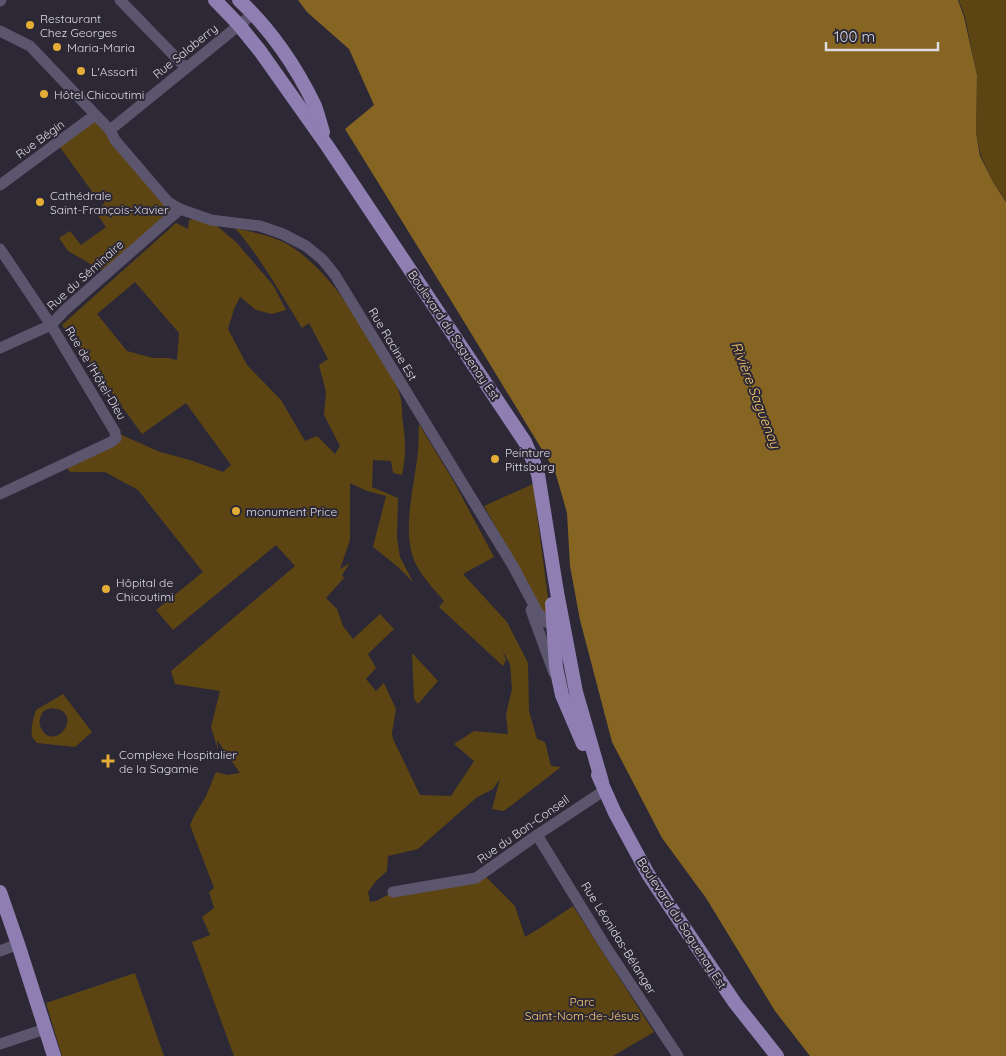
<svg xmlns="http://www.w3.org/2000/svg" width="1006" height="1056" font-family="Quicksand,sans-serif">
	<style>
		.green { fill: #5d4513; fill-rule: evenodd }
		.water { fill: #866522 }
		.lines { fill: none; stroke-linecap: round; stroke-linejoin: round }
		.minor { stroke: #5c556e; stroke-width: 11 }
		.major { stroke: #8e7eb2; stroke-width: 14 }
		.poi-dot { fill: #e5ad35; stroke: #2c2835; stroke-width: 2 }
		.labels { text-anchor: middle; dominant-baseline: central; stroke-width: 4; stroke-linejoin: round; paint-order: stroke }
		.poi-label { font-size: 12px; fill: #dddbe4; stroke: #2c2835; text-anchor: start }
		.street-label { font-size: 12px; fill: #dddbe4; stroke: #2c2835 }
		.park-label { font-size: 12px; fill: #fece73; stroke: #2c2835 }
		.water-label { font-size: 14px; font-style: italic; fill: #f4c469; stroke: #2c2835 }
	</style>
	<rect width="100%" height="100%" fill="#2c2835"/>
	<g class="green">
		<path d="M959,0H1006V201L993,182L981,156L976,132L977,75L965,17Z"/>
		<path d="M95,115L180,209L106,273L68,251L59,238L70,231L81,245L106,227L95,211L105,203L96,197L57,143Z"/>
		<path d="M194,219L212,222L236,242L273,285L286,310L272,314L256,310L240,297L234,309L228,329L247,365L281,400L305,441L317,436L335,454L340,446L324,415L326,392L319,365L328,359L309,323L302,328C281,294 261,258 235,228C252,232 278,237 292,247C330,273 354,313 377,352C385,366 396,380 400,396C402,402 402,409 402,415C405,437 407,452 402,475L393,473L391,461L373,460L372,487L398,498L397,538L400,557L413,582L398,567L373,547L386,496L367,491L350,483V540L340,569L350,563L342,575L344,578L326,598L337,609L343,626L353,639L380,614L394,629L368,654L376,668L366,679L376,691L384,683L396,709L392,733L393,739L420,795L451,796L474,761L454,744L474,731L508,734L506,714L512,689L510,664L502,650L506,660L503,666L439,607L444,601C435,590 425,580 418,568C399,537 415,485 418,451C419,442 418,433 419,424L454,482L494,557L463,574L507,622L528,663L529,711L537,739L545,742L551,766L561,767L504,811L492,809L500,779L493,789L476,798L418,849L388,856L387,871L376,881L368,892L370,902L376,901L393,892L483,874L515,906L525,937L540,928L573,906L654,1032L613,1056H234L192,942L210,935L202,917L214,908L209,892L214,888L190,825L194,816L206,796L216,772L227,775L240,773L217,740L218,750L211,727L220,691L175,684L171,671L295,566L276,545L173,630L156,610L203,572L138,490L105,472H70L64,464L111,442L115,432L160,452L190,460L223,472L231,465L186,403L142,434L62,325L176,223L188,229L189,220ZM135,282L179,333L177,360L168,358H153L127,351L97,314Z"/>
		<path d="M533,484L548,598L547,617L544,614L484,506Z"/>
		<path d="M412,653L438,681L418,704L414,699Z"/>
		<path d="M63,694L92,732L75,747L37,743C35,741 33,739 32,736C30,730 34,715 36,710ZM53,708C55,709 58,709 61,710C80,722 52,751 41,728C38,723 40,714 45,710C47,709 50,709 53,708Z"/>
		<path d="M135,973L164,1056H62L46,1003Z"/>
	</g>
	<path class="water" d="M298,0H958L964,17L977,75L976,132L980,156L993,182L1006,202V1056H810L775,1011L706,898L662,838L612,742L580,620L570,566L567,513L555,471L463,320L345,129L374,105L349,49L307,12Z"/>
	<g class="lines">
		<g class="minor">
			<path d="M120,0L186,68"/>
			<path d="M0,1L1,0"/>
			<path d="M0,31L30,46L110,130L115,140L168,202L180,209L211,220L260,226L283,234L306,246L322,259L335,275L513,566L537,611L544,621L559,628"/>
			<path d="M110,130L254,13"/>
			<path d="M0,185L95,115"/>
			<path d="M0,249L51,325L115,432L116,438L111,442L0,494"/>
			<path d="M0,348L51,325L65,310L180,209"/>
			<path d="M531,610L554,673"/>
			<path d="M537,835L604,944L678,1056"/>
			<path d="M393,892L476,878L537,835L605,790"/>
			<path d="M0,951L18,944"/>
			<path d="M0,1044L45,1029"/>
		</g>
		<g class="major">
			<path d="M215,0L239,25L260,51L328,147L525,442L534,463L538,474L557,592L576,692L602,782"/>
			<path d="M239,0C270,28 297,68 315,106C318,114 320,123 323,132"/>
			<path d="M552,604L556,667L562,695L583,744"/>
			<path d="M598,775L615,813L648,874L735,1003L777,1056"/>
			<path d="M0,892L18,944L54,1056"/>
		</g>
	</g>
	<g class="poi-dot">
		<circle cx="30" cy="25" r="5"/>
		<circle cx="57" cy="47" r="5"/>
		<circle cx="81" cy="71" r="5"/>
		<circle cx="44" cy="94" r="5"/>
		<circle cx="40" cy="202" r="5"/>
		<circle cx="495" cy="459" r="5"/>
		<circle cx="236" cy="511" r="5"/>
		<circle cx="106" cy="589" r="5"/>
		<path d="M105.5 753.5h5v5h5v5h-5v5h-5v-5h-5v-5h5z"/>
	</g>
	<g class="labels">
		<g class="poi-label">
			<text x="40" y="18">Restaurant<tspan x="40" dy="14">Chez Georges</tspan></text>
			<text x="67" y="47">Maria-Maria</text>
			<text x="91" y="71">L'Assorti</text>
			<text x="54" y="94">Hôtel Chicoutimi</text>
			<text x="50" y="195">Cathédrale<tspan x="50" dy="14">Saint-François-Xavier</tspan></text>
			<text x="505" y="452">Peinture<tspan x="505" dy="14">Pittsburg</tspan></text>
			<text x="246" y="511">monument Price</text>
			<text x="116" y="582">Hôpital de<tspan x="116" dy="14">Chicoutimi</tspan></text>
			<text x="119" y="754">Complexe Hospitalier<tspan x="119" dy="14">de la Sagamie</tspan></text>
		</g>
		<g class="street-label">
			<text transform="translate(185 51) rotate(-39)">Rue Salaberry</text>
			<text transform="translate(40 139) rotate(-36)">Rue Bégin</text>
			<text transform="translate(85 275) rotate(-42)">Rue du Séminaire</text>
			<text transform="translate(454 335) rotate(56)">Boulevard du Saguenay Est</text>
			<text transform="translate(393 344) rotate(59)">Rue Racine Est</text>
			<text transform="translate(96 373) rotate(59)">Rue de l'Hôtel-Dieu</text>
			<text transform="translate(523 829) rotate(-35)">Rue du Bon-Conseil</text>
			<text transform="translate(682 923) rotate(57)">Boulevard du Saguenay Est</text>
			<text transform="translate(619 938) rotate(58)">Rue Léonidas-Bélanger</text>
		</g>
		<g class="park-label">
			<text x="582" y="1001">Parc<tspan x="582" dy="14">Saint-Nom-de-Jésus</tspan></text>
		</g>
		<g class="water-label">
			<text transform="translate(756 395) rotate(69)">Rivière Saguenay</text>
		</g>
	</g>
	<path d="M826 42v8h112v-8" fill="none" stroke="#dddbe4" stroke-width="2.5"/>
	<text x="834" y="42" font-size="15" fill="#dddbe4" stroke="#2c2835" stroke-width="4" paint-order="stroke">100 m</text>
</svg>
